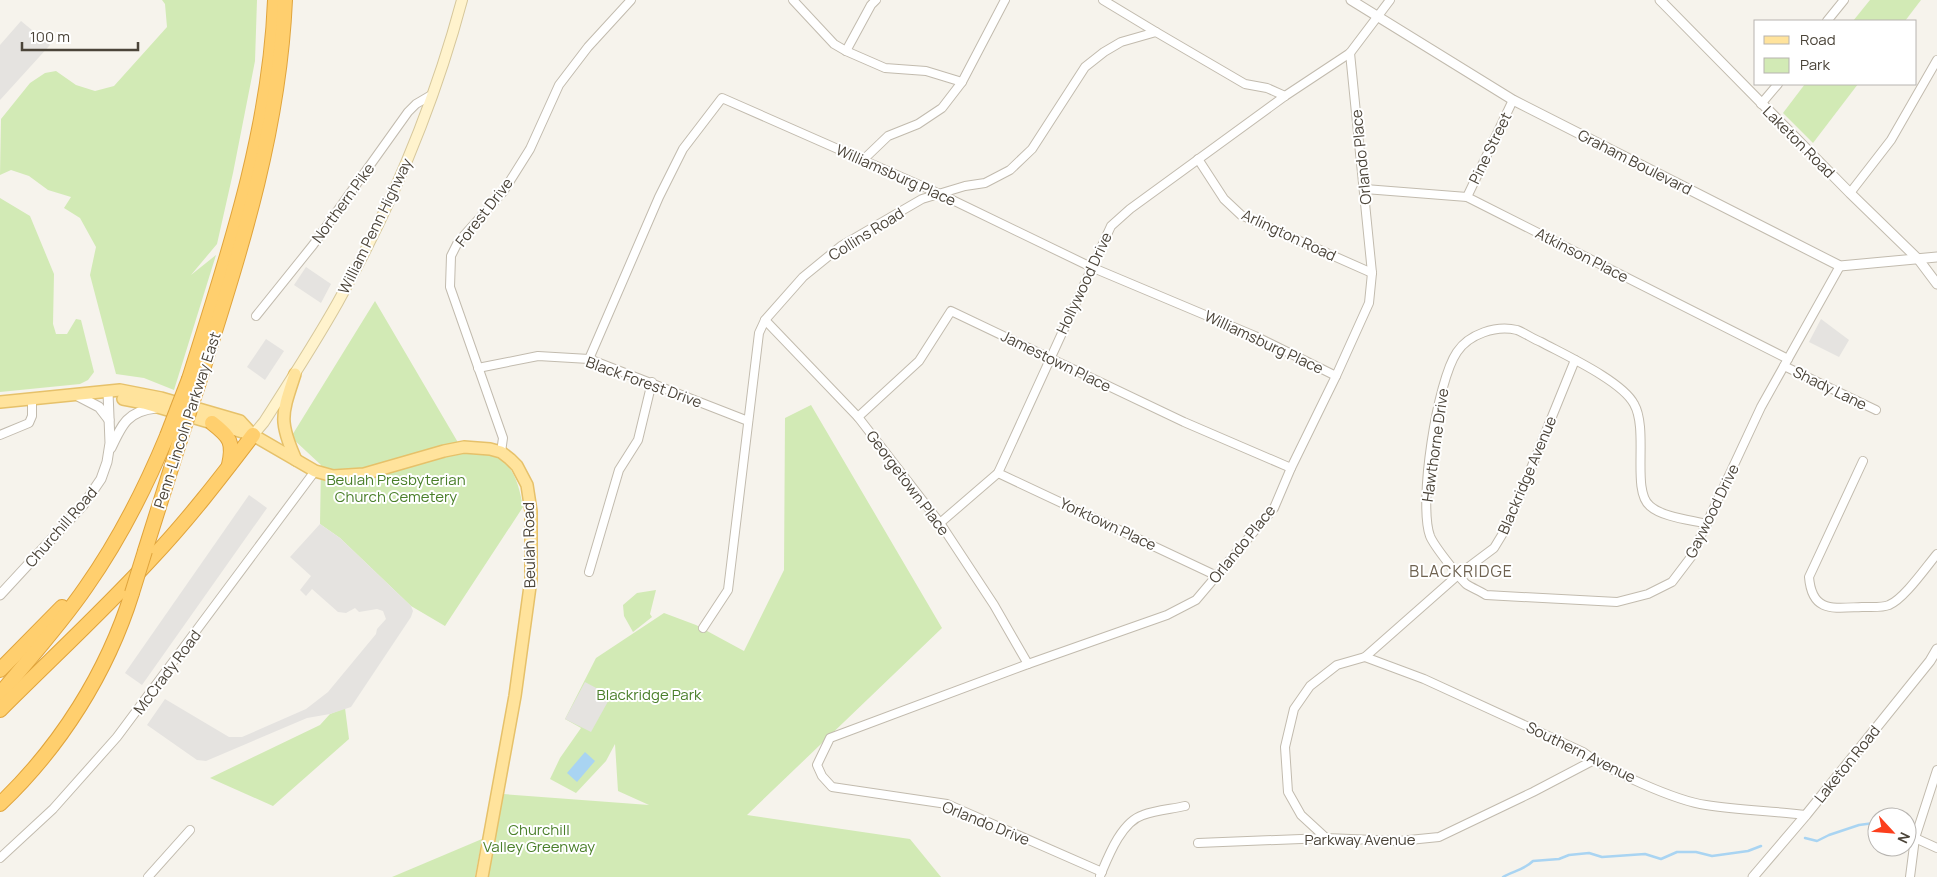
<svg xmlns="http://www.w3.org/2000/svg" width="1937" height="877" font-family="Manrope,sans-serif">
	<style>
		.green { fill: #d2eab5 }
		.parking { fill: #e5e3e0 }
		.water { fill: #a9d4f2 }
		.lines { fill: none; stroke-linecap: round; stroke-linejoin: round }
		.stream { stroke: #a9d4f2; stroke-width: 2.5 }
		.minor-casing { stroke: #c2bbae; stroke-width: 10 }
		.tertiary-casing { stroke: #c2bbae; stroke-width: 11 }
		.secondary-casing { stroke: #d6c79b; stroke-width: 12 }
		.primary-casing { stroke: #e6c16a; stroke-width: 14 }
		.motorway-casing { stroke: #e0a43c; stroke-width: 16 }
		.minor { stroke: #fff; stroke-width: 8 }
		.tertiary { stroke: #fff; stroke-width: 9 }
		.secondary { stroke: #fff3cd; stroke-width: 10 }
		.primary { stroke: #ffe39c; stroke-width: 11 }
		.motorway { stroke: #ffcf6e; stroke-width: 14 }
		.motorway-bridge-casing { stroke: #e0a43c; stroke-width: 16; stroke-linecap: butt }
		.motorway-bridge { stroke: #ffcf6e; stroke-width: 14 }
		.labels { text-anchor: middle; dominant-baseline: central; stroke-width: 4; stroke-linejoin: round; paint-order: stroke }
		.street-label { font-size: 15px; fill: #4b4439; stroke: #fff }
		.park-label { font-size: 15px; fill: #4a7f2a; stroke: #fff }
		.neighbourhood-label { font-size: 16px; letter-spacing: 1px; fill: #6e6250; stroke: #fff }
	</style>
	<rect width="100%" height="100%" fill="#f6f3ec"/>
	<g class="green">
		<path d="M162,0H257L255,61L233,173L217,244L191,275L216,255L174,390L144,378L116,374L90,275L96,247L80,218L64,208L71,197L48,190L29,176L11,170L0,175L1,119L30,83L45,73L56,71L76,85L95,91L114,86L167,27L165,4Z"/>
		<path d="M1870,0H1921L1905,21H1853Z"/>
		<path d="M1805,84H1858L1813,143L1783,113Z"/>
		<path d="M0,198L30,216L54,274L53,324L56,334H67L76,319L81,320L94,372L88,380L80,384L0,392Z"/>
		<path d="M375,301L463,451C471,452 480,452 487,453C513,459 519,485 523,507L445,626L411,606L340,538L320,524L321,465L291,437Z"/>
		<path d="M811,405L942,628L747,815L910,839L941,877H487L503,794L649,805L618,791L615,744L606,761L576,793L550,779L560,758L581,728L565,719L596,658L664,613L696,625L744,651L784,570L785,418Z"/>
		<path d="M656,590L650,614L652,617L633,632L624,616L623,605L637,593Z"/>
		<path d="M345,708L349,739L273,806L210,778L320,725L330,714Z"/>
		<path d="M482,839L475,877H392Z"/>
	</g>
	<g class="parking">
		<path d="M21,21L50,45L0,100V45Z"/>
		<path d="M306,267L331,284L321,303L294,285Z"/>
		<path d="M1821,319L1849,340L1839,357L1809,342Z"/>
		<path d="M266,339L284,351L265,380L247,367Z"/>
		<path d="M249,495L267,508L142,685L125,673Z"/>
		<path d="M320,524L340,538L411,606L413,611L411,617L351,707L330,714L307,718L206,761L197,760L147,725L165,699L229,737H242L306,709L328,692L376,634L377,629L386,619L383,611L377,609L359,612L355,608L346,613L338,612L312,589L306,596L300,590L311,576L290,557Z"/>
		<path d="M585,682L611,696L591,732L565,719Z"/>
	</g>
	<path class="water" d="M585,752L595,761L577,782L567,773Z"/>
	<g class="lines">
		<g class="stream">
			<path d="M1805,838L1817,841L1829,835L1859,825L1874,823"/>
			<path d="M1503,877C1513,871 1524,870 1533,861L1559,859L1569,855L1589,853L1602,857L1645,854L1661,859L1677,852H1696L1712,856L1748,851L1761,846"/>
		</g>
		<g class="minor-casing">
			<g id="minor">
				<path d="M793,0L834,44L846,51L885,68L926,71L962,82"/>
				<path d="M1103,0L1156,32"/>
				<path d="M1827,21L1844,0"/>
				<path d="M846,51L871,5L876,0"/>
				<path d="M1761,104L1778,84"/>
				<path d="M1198,159L1224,199L1241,215L1372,273"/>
				<path d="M863,160L888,136L918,124L942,108L962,82L1005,0"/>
				<path d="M1365,189L1467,197L1788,359"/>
				<path d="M1850,193L1891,140L1937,60"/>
				<path d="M1467,197L1513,100"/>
				<path d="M256,316L313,245L408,112L416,104L433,94"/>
				<path d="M765,320L858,417L940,523L994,605L1028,664"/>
				<path d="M589,359L659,197L683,149L722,98L940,194L1091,267L1255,336L1336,376"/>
				<path d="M1784,366L1876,410"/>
				<path d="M478,368L538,356L589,359L748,421"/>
				<path d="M858,417L919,361L951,311L1184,422L1291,468"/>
				<path d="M0,435L29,423L32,416V399"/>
				<path d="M501,452L503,438L450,287L451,256L458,242L503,192L530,149L559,85L588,47L631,0"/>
				<path d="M1863,461L1809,577C1812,613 1833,608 1862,607C1870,607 1882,608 1889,605C1904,599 1926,567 1937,554"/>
				<path d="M998,473L1217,576"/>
				<path d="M940,523L998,473L1111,226L1130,209L1285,96L1350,53L1390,0"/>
				<path d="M1707,524C1691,520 1662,517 1650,506C1631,491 1649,430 1634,404C1622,381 1565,355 1541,342C1533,339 1525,333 1517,330C1496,325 1469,334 1457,352C1437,381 1418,503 1430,536C1434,546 1458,576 1466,584C1472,588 1480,591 1486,595L1617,602L1648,594L1672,582L1691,557L1761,407L1840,266"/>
				<path d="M589,572L619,470L638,440L652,382"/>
				<path d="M703,628L728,590L759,333L765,320L803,277L841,246L922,199L965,186L985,183L1010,170L1032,149L1085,67L1104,52L1121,42L1156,32L1245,84L1267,88L1285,96"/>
				<path d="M1365,657L1424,679L1583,752C1607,770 1676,801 1706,805C1739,810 1773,811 1806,815"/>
				<path d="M1326,838L1301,815L1288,792L1285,747L1294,709L1310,686L1337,665L1365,657L1458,575L1494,548L1508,525L1575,360"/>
				<path d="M1915,838L1937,848"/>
				<path d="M1198,843L1326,838L1399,841L1439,837L1533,792L1594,760"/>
				<path d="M0,858L53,809L117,737L315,471"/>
				<path d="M1102,872L947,804L832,787L822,776L817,765L830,738L1028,664L1167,615L1196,600L1274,508L1291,468L1336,376L1369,303L1372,273L1350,53"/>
				<path d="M1100,876C1108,857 1121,822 1143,815C1156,810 1172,809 1185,806"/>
				<path d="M148,877L190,830"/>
				<path d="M1910,877L1915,838L1937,770"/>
			</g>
		</g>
		<g class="tertiary-casing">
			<g id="tertiary">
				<path d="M1351,0L1513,100L1840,266L1937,257"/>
				<path d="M1660,0L1850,193L1919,260L1937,284"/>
				<path d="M76,395L99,407L109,420"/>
				<path d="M111,448C122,424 128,411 156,408"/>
				<path d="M0,595L84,504L101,479L107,462L110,443L108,392"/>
				<path d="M1753,877L1806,815L1930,661L1937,649"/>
			</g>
		</g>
		<g class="secondary-casing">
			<path id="secondary" d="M253,435L264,422C289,383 315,343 338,302C391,207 434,105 462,0"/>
		</g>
		<g class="primary-casing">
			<g id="primary">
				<path d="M295,374C282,414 278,420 296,460"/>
				<path d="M123,399L144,403L253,435"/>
				<path d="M0,402L120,390L161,398L240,421L253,435L315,471L333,476L364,474L444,451L464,447L490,449L501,452L510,459L517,466L527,485L531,511V579L515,696L482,877"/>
			</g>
		</g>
		<g class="motorway-casing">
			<g id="motorway">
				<path d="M189,379C228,255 270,131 275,0"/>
				<path d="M199,382C239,255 279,135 285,0"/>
				<path d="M212,423C230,437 234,442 229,465"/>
				<path d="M145,551L180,440"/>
				<path d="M0,670L62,607"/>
				<path d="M0,694C29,659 60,625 86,587C119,540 145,489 167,436"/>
				<path d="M0,710C51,659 103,611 151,559C188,520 221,477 253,435"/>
				<path d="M0,804C60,747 107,673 132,593"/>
			</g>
		</g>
		<use href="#minor" class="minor"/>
		<use href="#tertiary" class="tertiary"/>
		<use href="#secondary" class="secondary"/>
		<use href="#primary" class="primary"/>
		<use href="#motorway" class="motorway"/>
		<g class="motorway-bridge-casing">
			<g id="motorway-bridge">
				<path d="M167,436L189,379"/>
				<path d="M180,440L199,382"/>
				<path d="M132,593L145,551"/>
			</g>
		</g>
		<use href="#motorway-bridge" class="motorway-bridge"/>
	</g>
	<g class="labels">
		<g class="street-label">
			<text transform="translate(1799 142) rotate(45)">Laketon Road</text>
			<text transform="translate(1490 148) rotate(-64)">Pine Street</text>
			<text transform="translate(1361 157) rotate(-96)">Orlando Place</text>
			<text transform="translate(1635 162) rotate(27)">Graham Boulevard</text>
			<text transform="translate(896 175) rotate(24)">Williamsburg Place</text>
			<text transform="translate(343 203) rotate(-54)">Northern Pike</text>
			<text transform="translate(484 212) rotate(-52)">Forest Drive</text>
			<text transform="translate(375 226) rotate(-64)">William Penn Highway</text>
			<text transform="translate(866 234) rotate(-32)">Collins Road</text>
			<text transform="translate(1289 235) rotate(25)">Arlington Road</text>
			<text transform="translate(1582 255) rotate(27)">Atkinson Place</text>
			<text transform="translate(1084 283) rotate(-65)">Hollywood Drive</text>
			<text transform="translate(1264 342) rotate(25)">Williamsburg Place</text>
			<text transform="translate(1056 361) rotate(26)">Jamestown Place</text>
			<text transform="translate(644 382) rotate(20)">Black Forest Drive</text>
			<text transform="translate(1830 388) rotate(26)">Shady Lane</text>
			<text transform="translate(187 420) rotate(-72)">Penn-Lincoln Parkway East</text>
			<text transform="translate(1435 445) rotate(-82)">Hawthorne Drive</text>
			<text transform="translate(1527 475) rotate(-67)">Blackridge Avenue</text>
			<text transform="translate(908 483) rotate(53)">Georgetown Place</text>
			<text transform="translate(1712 511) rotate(-64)">Gaywood Drive</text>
			<text transform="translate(1108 524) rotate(25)">Yorktown Place</text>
			<text transform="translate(61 527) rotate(-49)">Churchill Road</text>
			<text transform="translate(1242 544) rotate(-51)">Orlando Place</text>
			<text transform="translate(529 545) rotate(-91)">Beulah Road</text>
			<text transform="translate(167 672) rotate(-53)">McCrady Road</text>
			<text transform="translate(1581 752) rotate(26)">Southern Avenue</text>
			<text transform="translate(1847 764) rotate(-51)">Laketon Road</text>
			<text transform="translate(986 823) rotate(22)">Orlando Drive</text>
			<text x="1360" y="839">Parkway Avenue</text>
		</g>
		<g class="park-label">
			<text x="396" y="479">Beulah Presbyterian<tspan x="396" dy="17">Church Cemetery</tspan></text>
			<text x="649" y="694">Blackridge Park</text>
			<text x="539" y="829">Churchill<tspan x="539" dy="17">Valley Greenway</tspan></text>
		</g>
		<g class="neighbourhood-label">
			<text x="1461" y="571">BLACKRIDGE</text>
		</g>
	</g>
	<rect x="1754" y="20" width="162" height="65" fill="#ffffff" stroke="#b7b4b0"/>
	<rect x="1764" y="36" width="25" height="8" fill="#ffe39c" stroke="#b7b4b0"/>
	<text x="1800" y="45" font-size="15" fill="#4b4439">Road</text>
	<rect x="1764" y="58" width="25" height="15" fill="#d2eab5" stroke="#b7b4b0"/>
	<text x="1800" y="70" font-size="15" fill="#4b4439">Park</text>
	<g transform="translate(1892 832) rotate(116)"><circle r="24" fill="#ffffff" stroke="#b7b4b0"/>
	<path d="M0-4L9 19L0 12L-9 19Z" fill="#fc3f1d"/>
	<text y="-8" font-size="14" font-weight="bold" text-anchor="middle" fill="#4b4439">N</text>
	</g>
	<path d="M22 42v8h116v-8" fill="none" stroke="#4b4439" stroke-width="2.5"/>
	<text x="30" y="42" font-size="15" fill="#4b4439" stroke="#ffffff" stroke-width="4" paint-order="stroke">100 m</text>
</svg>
